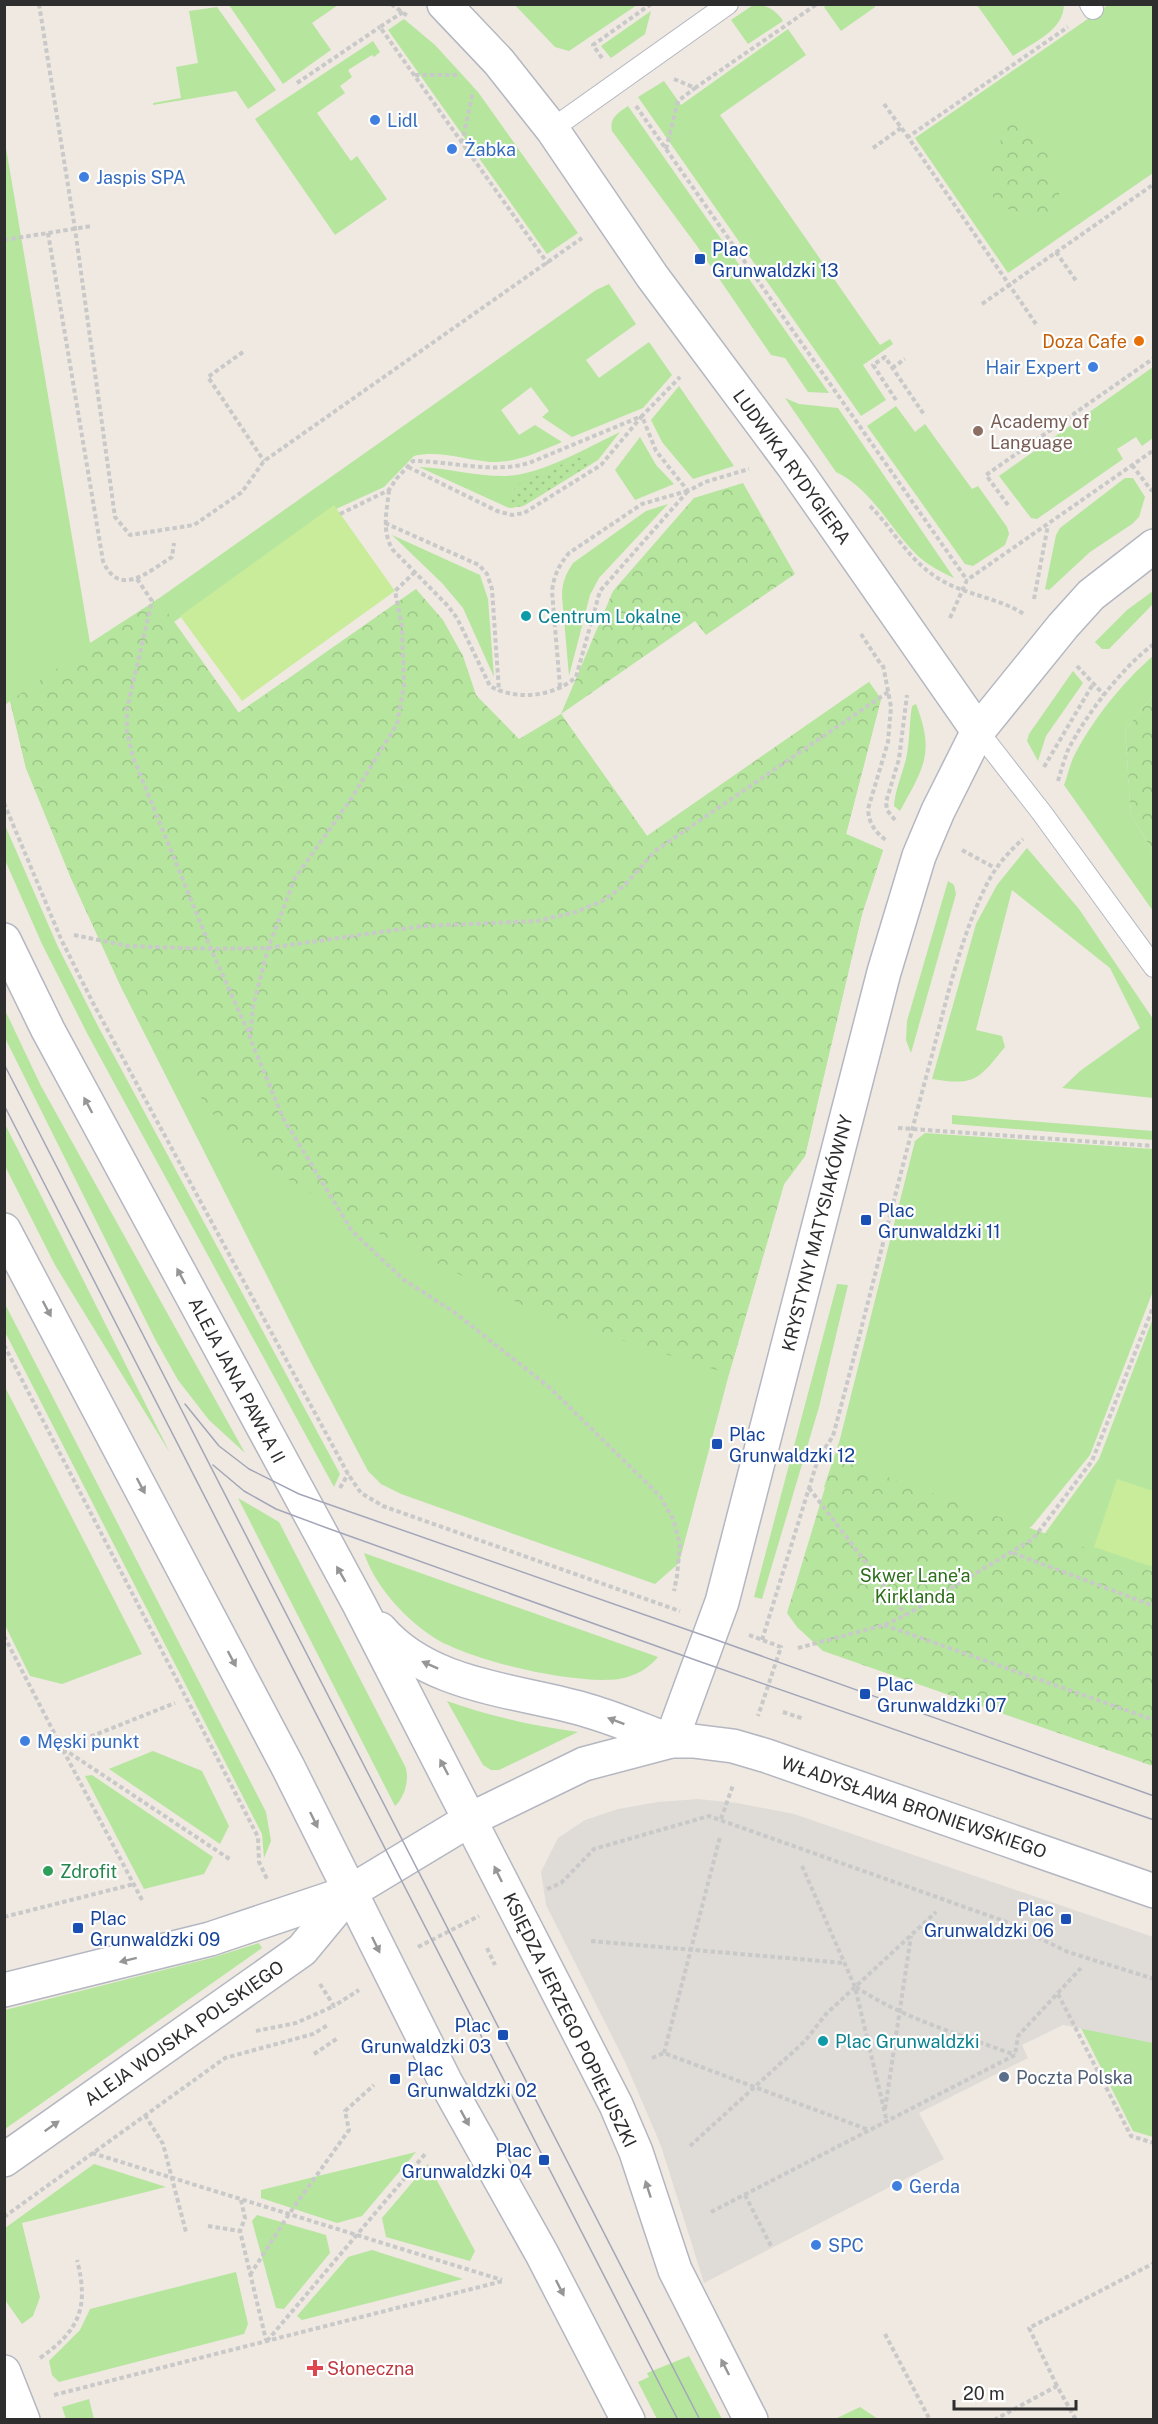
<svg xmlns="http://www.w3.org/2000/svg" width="1158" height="2424" font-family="'Public Sans',sans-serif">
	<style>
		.grass { fill: #b6e59e }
		.forest { fill: url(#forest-crowns) }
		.garden { fill: url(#garden-dots) }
		.pitch { fill: #c9ec9a }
		.plaza { fill: #dfdcd8 }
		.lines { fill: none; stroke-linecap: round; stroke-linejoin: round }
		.lane-casing { stroke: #b4b7c1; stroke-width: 22 }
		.street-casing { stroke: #b4b7c1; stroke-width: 36 }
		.secondary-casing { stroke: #b4b7c1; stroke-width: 36 }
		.path { stroke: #c9c9c9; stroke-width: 4; stroke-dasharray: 4.5 3; stroke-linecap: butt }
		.lane { stroke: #fff; stroke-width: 20 }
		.street { stroke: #fff; stroke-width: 33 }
		.secondary { stroke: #fff; stroke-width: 33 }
		.tram { stroke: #a3a6b8; stroke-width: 1.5 }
		.oneway { fill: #969696 }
		.shop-dot { fill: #3f7fe0; stroke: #fff; stroke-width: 2 }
		.transit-dot { fill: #1a4fb4; stroke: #fff; stroke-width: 2 }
		.food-dot { fill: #e8710a; stroke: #fff; stroke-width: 2 }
		.education-dot { fill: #8d6e63; stroke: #fff; stroke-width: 2 }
		.culture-dot { fill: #0f9aa8; stroke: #fff; stroke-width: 2 }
		.leisure-dot { fill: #2e9e5b; stroke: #fff; stroke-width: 2 }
		.service-dot { fill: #5c6f8a; stroke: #fff; stroke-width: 2 }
		.health-dot { fill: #e0444e; stroke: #fff; stroke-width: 2 }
		.labels { text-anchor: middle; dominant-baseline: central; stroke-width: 4.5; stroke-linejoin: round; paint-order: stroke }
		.shop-label { font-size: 18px; fill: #366cbe; stroke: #fff; text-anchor: start }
		.transit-label { font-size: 18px; fill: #164399; stroke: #fff; text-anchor: start }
		.food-label { font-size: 18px; fill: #c56008; stroke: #fff; text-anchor: end }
		.education-label { font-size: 18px; fill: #785e54; stroke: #fff; text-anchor: start }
		.street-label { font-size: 18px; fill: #2e2e2e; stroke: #fff }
		.culture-label { font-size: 18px; fill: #0d838f; stroke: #fff; text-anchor: start }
		.park-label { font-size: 18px; fill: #2c6e1b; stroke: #fff }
		.leisure-label { font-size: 18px; fill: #27864d; stroke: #fff; text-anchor: start }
		.service-label { font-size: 18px; fill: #4e5e75; stroke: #fff; text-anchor: start }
		.health-label { font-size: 18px; fill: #be3a42; stroke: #fff; text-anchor: start }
	</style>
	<defs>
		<pattern id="forest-crowns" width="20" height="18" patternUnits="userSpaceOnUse" patternTransform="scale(1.5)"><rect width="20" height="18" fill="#b6e59e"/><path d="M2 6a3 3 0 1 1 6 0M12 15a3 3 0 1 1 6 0" fill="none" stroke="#9dc588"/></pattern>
		<pattern id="garden-dots" width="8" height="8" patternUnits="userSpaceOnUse" patternTransform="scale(1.5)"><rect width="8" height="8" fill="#b6e59e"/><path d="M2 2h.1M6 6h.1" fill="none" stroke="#9dc588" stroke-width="1.8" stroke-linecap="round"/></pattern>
	</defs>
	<rect width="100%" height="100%" fill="#efe9e1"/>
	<g class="grass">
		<path d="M1064,4C1064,31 1032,43 1013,56L977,5Z"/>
		<path d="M229,5H338L312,23L331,50L283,84Z"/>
		<path d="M515,5H637L569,51L555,47Z"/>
		<path d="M753,5C767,4 776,10 783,21L748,44L731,20Z"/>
		<path d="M827,5H874L875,7L841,31L824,7Z"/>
		<path d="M1108,5H1153V173L1008,273L915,138Z"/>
		<path d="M217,7L276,90L248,109L236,91L153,105V103L181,98L176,67L198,63L189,11Z"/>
		<path d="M651,11L645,34L611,58L601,46Z"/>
		<path d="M404,19L435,45L478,92L578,233L547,254L388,30Z"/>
		<path d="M788,29L806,55L720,115L880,345L890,339L893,344L863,365L886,400L861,416L638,97L664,81L681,105Z"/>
		<path d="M373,41L380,52L374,57L372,55L348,70L352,77L340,86L345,93L317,113L351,161L357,156L387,199L335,235L255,119Z"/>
		<path d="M628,106L829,393L808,392L785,358L771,355L697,246L612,131C609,118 618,113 628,106Z"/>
		<path d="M4,136L90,643L158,599L596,290L609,284L636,324L586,360L599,378L649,342L672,375L643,408L572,437L542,417L549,411L531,387L501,410L519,435L535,425L562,442C538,452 517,463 490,462C465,460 439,450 414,456L384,487L336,509L334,506L174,622L238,713L283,682L455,796L561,714L647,836L869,682L881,699L846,834L883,850L862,914L805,1156L784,1184L729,1374L679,1563L655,1584L401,1494L381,1484L368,1471L309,1359L123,991L71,878L26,768L10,701L5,705Z"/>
		<path d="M1153,367V438L1142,446L1136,437L1117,449L1123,459L1037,519L1031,518L999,476Z"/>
		<path d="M679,386L734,466L693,479L662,442L651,420Z"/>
		<path d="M785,398L799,404L838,408L954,578C941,572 928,565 918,556C889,528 873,490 836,472Z"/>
		<path d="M896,406L915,432L925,424L972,489L978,486L1007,527L1009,534L1005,545L973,566L965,564L867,426Z"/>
		<path d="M620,432L598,460L535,499L523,506L509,508L419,467C447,468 475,476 503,476C540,476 586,448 620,432Z"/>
		<path d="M640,437L656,465L674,484L635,500L615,470Z"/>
		<path d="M1125,478H1133L1145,497L1139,517L1132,524L1090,552L1049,590L1045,589L1056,535L1060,528Z"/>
		<path d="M668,504L599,578L590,595L569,676L562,596C562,582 566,574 573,563L646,511Z"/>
		<path d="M392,535L480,575L488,599L494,677L463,608L442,583Z"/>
		<path d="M1153,591V604L1109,649H1102L1095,642L1127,610Z"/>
		<path d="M1153,656V695L1125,730L1131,815L1153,852V911L1064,785C1068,775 1070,763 1075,754C1094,718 1123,682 1153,656Z"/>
		<path d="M1073,671L1083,683L1046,736L1038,761L1027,741L1029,734Z"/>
		<path d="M916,704C935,753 924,767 900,811L894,806C895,790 902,775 906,759C910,742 909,724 912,706Z"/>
		<path d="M4,823L58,947L99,1028L340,1474L334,1487L88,1035L42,944L5,860Z"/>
		<path d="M1027,848L1079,909L1153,1019V1098L1062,1088L1080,1071L1140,1028L1110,968L1012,890L976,1030L1002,1036L1005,1047C978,1080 975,1086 932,1079L976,924L997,885Z"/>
		<path d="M948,881L954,885L956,894L911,1053L906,1040L907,1021Z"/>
		<path d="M5,1010L41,1086L245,1453L209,1420L178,1380L155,1339L5,1038Z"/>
		<path d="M952,1115L1153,1131V1140L952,1124Z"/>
		<path d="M5,1124L170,1453L55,1265L5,1166Z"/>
		<path d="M925,1133L1153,1149V1291L1090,1455L1032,1526L954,1577L824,1487L840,1439L915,1141Z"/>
		<path d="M837,1284L848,1285L819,1407L762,1599L754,1597Z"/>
		<path d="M4,1302L266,1812L271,1841L264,1858L262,1834L5,1332Z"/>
		<path d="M1153,1318V1597L1043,1536L1099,1459Z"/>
		<path d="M5,1387L142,1654L62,1684L30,1676L5,1625Z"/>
		<path d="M238,1498L279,1522L405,1766C410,1778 405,1797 395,1806Z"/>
		<path d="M364,1553L658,1657C648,1669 635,1676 619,1679C575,1685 470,1661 433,1637C404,1618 375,1586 364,1553Z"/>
		<path d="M447,1701C490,1716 532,1726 578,1732L499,1770H491L483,1765Z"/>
		<path d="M153,1751L202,1771L229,1826L220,1844L109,1769Z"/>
		<path d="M92,1775L213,1857L204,1874L144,1889L85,1776Z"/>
		<path d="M259,1943L262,1948L5,2129V2010L211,1958Z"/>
		<path d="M1153,1998V2137L1133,2131L1076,2018Z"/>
		<path d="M416,2152L362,2216L337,2223L261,2198V2190Z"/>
		<path d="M94,2164L166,2187L22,2223L40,2297L33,2316L22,2324L5,2300V2228Z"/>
		<path d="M428,2164L475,2251L470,2261L386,2237L382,2218Z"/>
		<path d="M257,2215L326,2235L330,2253L284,2309L276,2308L252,2221Z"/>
		<path d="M372,2250L463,2279L302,2320L297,2316L348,2257Z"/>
		<path d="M236,2272L248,2324L244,2334L59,2382L52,2375L49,2361L80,2330L90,2309Z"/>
		<path d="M689,2356L722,2419H657L638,2382L649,2377L647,2373Z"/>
		<path d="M89,2399L94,2419H66L62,2407Z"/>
		<path d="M860,2407L878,2419H835Z"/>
	</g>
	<g class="forest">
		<path d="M1018,119C1031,128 1046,137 1048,153C1049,158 1047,163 1049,167C1056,188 1067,193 1051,214L1033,216L997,206L991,192V173L995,155L1005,129Z"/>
		<path d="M743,483L795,574L706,635L695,621L561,714L647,836L869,682L881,699L846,834L883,850L862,914L805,1156L784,1184L729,1374L545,1316L393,1242L240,1151L123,991L71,878L26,768L10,701L158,599L239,713L416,589L443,620L463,656L476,695L519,739L561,714L613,591L694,498Z"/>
		<path d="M1153,695V852L1131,815L1125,730Z"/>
		<path d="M834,1458L1153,1572V1766L823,1651L797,1627L787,1613Z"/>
	</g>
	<path class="garden" d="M578,457L591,464L523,506L509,508L515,486Z"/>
	<g class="pitch">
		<path d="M334,505L395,591L242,701L180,616Z"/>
		<path d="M1117,1479L1153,1491V1567L1094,1547Z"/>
	</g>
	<path class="plaza" d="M698,1799L737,1803L794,1814L1153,1937V2043L1063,2025L1022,2045L1028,2058L919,2113L944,2159L704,2283L661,2146L626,2064L546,1905L541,1872L558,1838L585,1820L618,1809L658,1802Z"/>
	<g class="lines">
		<g class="lane-casing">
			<g id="lane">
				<path d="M1090,4L1093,9"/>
				<path d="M552,129L728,4"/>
				<path d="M978,731L1042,813L1154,967"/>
			</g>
		</g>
		<g class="street-casing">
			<path id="street" d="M4,2372L23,2420"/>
		</g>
		<g class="secondary-casing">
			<g id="secondary">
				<path d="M444,4L499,62L552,129L652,276L794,467L978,731"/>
				<path d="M4,940L48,1030L359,1604L616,2105L636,2152L675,2270L751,2420"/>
				<path d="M4,1230L288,1767L445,2081L542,2254L628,2420"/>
				<path d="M380,1629C430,1688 520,1690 589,1711C617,1719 644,1731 671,1741"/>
				<path d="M671,1741L722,1602L884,972L919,856L938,811L978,731L1063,626L1091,595L1154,546"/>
				<path d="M4,1990L210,1939L350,1892L471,1819L584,1764L671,1741H693L733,1746L767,1756L1154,1891"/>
				<path d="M4,2160L302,1950L350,1892"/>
			</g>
		</g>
		<g class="path">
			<path d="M39,4L75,229L115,517L130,535L194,525L242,492L264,461L582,238"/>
			<path d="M391,4L409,17"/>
			<path d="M403,12L380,27L548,264"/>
			<path d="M602,58L593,45L651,4"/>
			<path d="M415,75H460"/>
			<path d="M674,79L695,88L817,4"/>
			<path d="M297,83L380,27"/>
			<path d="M884,104L908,137"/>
			<path d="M636,106L967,580"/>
			<path d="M462,143L473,91"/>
			<path d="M873,148L901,128"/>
			<path d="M666,149L678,101L695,88"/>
			<path d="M48,233L103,561C119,599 149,571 172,557L174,543"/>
			<path d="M4,240L92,226"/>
			<path d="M1056,252L1077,282"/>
			<path d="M982,304L1154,184"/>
			<path d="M1036,324L908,137L1068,27"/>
			<path d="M243,352L208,377L264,461"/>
			<path d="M892,368L905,359"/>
			<path d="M896,400L873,365L885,357L925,416"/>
			<path d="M1132,465L1151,490L1154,489"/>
			<path d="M408,467L497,511L512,515L524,513L601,465L642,416L656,451L688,491L705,482L749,469"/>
			<path d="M389,490C387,511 381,531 393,550L448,606L457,618L490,686C516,701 554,697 576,677L600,591L688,491"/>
			<path d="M1008,505L986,475L1154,358"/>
			<path d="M870,506C894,530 907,558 936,577C963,595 997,597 1024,614"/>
			<path d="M340,514L389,490L397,478L413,461C451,461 492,474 529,463L642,416L680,377"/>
			<path d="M385,523L479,565L487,574L492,589L499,691"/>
			<path d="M415,572L395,591L402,627L404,686L397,724L351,799L295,878L268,948L253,1007L250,1038L283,1118L352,1231L404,1280L454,1312L549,1387L660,1496L673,1519L680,1544L677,1576L674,1591"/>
			<path d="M137,579L152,601L127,709V732L133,757L211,949L250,1036"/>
			<path d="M1034,599L1048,525"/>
			<path d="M950,618L967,580L1154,450"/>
			<path d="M861,634L882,666"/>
			<path d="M883,665L891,707L888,742L868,809C869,824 875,832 887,841"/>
			<path d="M1077,666L1104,695"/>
			<path d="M560,687L552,591C554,575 559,565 569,553L642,504L687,491"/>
			<path d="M1044,767L1093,684"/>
			<path d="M1058,781C1061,771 1064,760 1068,750C1085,716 1123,666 1154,644"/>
			<path d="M4,803L61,939L93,1003L348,1474L361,1493L383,1506L680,1611"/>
			<path d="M895,820L887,810L886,802L899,759L907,695"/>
			<path d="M962,850L995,868"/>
			<path d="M74,935L128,946L211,949L268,948L423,926L537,921L576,912L602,901L625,885L655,851L888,692"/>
			<path d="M898,1128L1154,1146"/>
			<path d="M4,1345L258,1837L259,1862L268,1881"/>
			<path d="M340,1488L348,1474"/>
			<path d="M809,1488L906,1615"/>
			<path d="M1013,1553L1154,1606"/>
			<path d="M884,1625L1154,1720"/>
			<path d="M749,1635L781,1647L758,1716"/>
			<path d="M4,1636L62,1748L231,1860"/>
			<path d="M762,1640L818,1459L833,1436C866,1314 895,1192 928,1070C944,1011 957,948 983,892C993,870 1005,855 1023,839"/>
			<path d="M798,1648L884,1625L906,1615L1033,1539L1092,1461L1154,1305"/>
			<path d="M783,1712L804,1719"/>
			<path d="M721,1819L733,1785"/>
			<path d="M802,1866L855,1987L887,2122"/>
			<path d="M547,1889L561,1883L594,1849L709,1816L1004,1921L1068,1952L1154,1979"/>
			<path d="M142,1900L62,1748L175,1703"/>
			<path d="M4,1917L134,1884"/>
			<path d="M591,1941L844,1963"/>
			<path d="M418,1947L479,1916"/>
			<path d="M487,1948L495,1965"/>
			<path d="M320,1984L334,2006L359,1990"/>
			<path d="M856,1987C904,2019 962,2035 1015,2055"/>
			<path d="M1058,1994L1131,2136L1154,2143"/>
			<path d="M256,2031L296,2023L334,2006"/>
			<path d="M664,2053L720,1837"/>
			<path d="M314,2054L338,2038"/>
			<path d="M652,2058L664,2053L869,2130"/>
			<path d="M885,2109L911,1936"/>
			<path d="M145,2115L163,2144L186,2232"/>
			<path d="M690,2146L805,2041L826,2014L936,1912"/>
			<path d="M92,2153L502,2280"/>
			<path d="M745,2195L771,2246"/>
			<path d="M241,2200L245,2218L240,2231L266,2340"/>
			<path d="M711,2212L1015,2055L1018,2036L1081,1968"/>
			<path d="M4,2217L225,2058L313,2034L328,2025"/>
			<path d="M208,2226L240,2231"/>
			<path d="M250,2275L289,2214L349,2130L345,2111L374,2085"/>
			<path d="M885,2334L930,2420"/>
			<path d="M267,2341L426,2153"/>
			<path d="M40,2358C80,2330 89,2307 77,2260"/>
			<path d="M1057,2386L1029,2328L1154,2263"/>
			<path d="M54,2395L503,2281"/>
			<path d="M994,2420L1057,2386L1076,2420"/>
		</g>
		<use href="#lane" class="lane"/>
		<use href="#street" class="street"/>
		<use href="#secondary" class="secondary"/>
		<g class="tram">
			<path d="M4,1064L700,2420"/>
			<path d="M4,1105L678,2420"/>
			<path d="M185,1404L219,1446L249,1469L299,1494L711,1638L1154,1796"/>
			<path d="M213,1465L244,1491L276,1509L327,1528L701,1662L1154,1820"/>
		</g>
	</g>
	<defs><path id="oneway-solid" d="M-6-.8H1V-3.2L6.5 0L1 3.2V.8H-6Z" transform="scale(1.5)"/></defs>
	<g class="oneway">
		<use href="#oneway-solid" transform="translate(88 1105) rotate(-118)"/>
		<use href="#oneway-solid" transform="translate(181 1276) rotate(-118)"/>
		<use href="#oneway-solid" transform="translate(47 1309) rotate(62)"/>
		<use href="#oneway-solid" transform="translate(141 1486) rotate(62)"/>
		<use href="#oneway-solid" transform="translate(341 1574) rotate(-120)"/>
		<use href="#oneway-solid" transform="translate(232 1659) rotate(62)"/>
		<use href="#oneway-solid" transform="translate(430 1665) rotate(-156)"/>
		<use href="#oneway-solid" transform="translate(616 1721) rotate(-159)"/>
		<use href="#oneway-solid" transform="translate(444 1767) rotate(-118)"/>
		<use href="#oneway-solid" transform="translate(314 1820) rotate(64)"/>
		<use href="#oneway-solid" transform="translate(498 1874) rotate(-116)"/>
		<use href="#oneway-solid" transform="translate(376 1945) rotate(64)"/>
		<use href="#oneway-solid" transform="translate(128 1960) rotate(166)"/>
		<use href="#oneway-solid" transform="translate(465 2118) rotate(61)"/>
		<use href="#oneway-solid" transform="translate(52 2126) rotate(-35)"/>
		<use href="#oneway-solid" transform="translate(648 2189) rotate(-108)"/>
		<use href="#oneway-solid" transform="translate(560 2288) rotate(63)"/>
		<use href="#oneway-solid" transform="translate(725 2367) rotate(-117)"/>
	</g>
	<g class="shop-dot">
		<circle cx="375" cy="120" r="6"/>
		<circle cx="452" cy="149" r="6"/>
		<circle cx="84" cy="177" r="6"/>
		<circle cx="1093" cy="367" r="6"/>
		<circle cx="25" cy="1741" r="6"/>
		<circle cx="897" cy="2186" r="6"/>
		<circle cx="816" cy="2245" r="6"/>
	</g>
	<g class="transit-dot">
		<rect x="694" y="253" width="12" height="12" rx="3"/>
		<rect x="860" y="1214" width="12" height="12" rx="3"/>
		<rect x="711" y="1438" width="12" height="12" rx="3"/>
		<rect x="859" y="1688" width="12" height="12" rx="3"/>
		<rect x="1060" y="1913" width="12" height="12" rx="3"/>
		<rect x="72" y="1922" width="12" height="12" rx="3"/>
		<rect x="497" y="2029" width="12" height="12" rx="3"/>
		<rect x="389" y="2073" width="12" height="12" rx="3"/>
		<rect x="538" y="2154" width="12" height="12" rx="3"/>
	</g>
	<circle class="food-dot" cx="1139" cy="341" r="6"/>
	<circle class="education-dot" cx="978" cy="431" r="6"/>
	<g class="culture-dot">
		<circle cx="526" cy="616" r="6"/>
		<circle cx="823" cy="2041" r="6"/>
	</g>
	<circle class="leisure-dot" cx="48" cy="1871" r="6"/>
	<circle class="service-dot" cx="1004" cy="2077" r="6"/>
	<path class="health-dot" d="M312 2359h6v6h6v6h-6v6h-6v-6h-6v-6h6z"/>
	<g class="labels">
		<g class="shop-label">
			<text x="387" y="120">Lidl</text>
			<text x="464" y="149">Żabka</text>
			<text x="96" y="177">Jaspis SPA</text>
			<text x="1081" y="367" text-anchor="end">Hair Expert</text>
			<text x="37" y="1741">Męski punkt</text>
			<text x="909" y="2186">Gerda</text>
			<text x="828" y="2245">SPC</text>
		</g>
		<g class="transit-label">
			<text x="712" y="249">Plac<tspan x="712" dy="21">Grunwaldzki 13</tspan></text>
			<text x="878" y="1210">Plac<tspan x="878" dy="21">Grunwaldzki 11</tspan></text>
			<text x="729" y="1434">Plac<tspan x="729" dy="21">Grunwaldzki 12</tspan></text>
			<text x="877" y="1684">Plac<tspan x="877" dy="21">Grunwaldzki 07</tspan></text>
			<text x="1054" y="1909" text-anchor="end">Plac<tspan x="1054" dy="21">Grunwaldzki 06</tspan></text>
			<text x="90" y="1918">Plac<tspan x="90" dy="21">Grunwaldzki 09</tspan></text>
			<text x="491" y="2025" text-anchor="end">Plac<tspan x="491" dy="21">Grunwaldzki 03</tspan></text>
			<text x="407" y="2069">Plac<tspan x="407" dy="21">Grunwaldzki 02</tspan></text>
			<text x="532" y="2150" text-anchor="end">Plac<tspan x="532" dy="21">Grunwaldzki 04</tspan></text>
		</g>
		<g class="food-label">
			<text x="1127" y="341">Doza Cafe</text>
		</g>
		<g class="education-label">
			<text x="990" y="421">Academy of<tspan x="990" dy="21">Language</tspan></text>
		</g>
		<g class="street-label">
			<text transform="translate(792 467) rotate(54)">LUDWIKA RYDYGIERA</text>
			<text transform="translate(817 1233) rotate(-76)">KRYSTYNY MATYSIAKÓWNY</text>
			<text transform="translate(237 1380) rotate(62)">ALEJA JANA PAWŁA II</text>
			<text transform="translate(914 1807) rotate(19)">WŁADYSŁAWA BRONIEWSKIEGO</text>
			<text transform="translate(570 2020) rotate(64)">KSIĘDZA JERZEGO POPIEŁUSZKI</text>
			<text transform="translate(184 2033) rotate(-35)">ALEJA WOJSKA POLSKIEGO</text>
		</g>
		<g class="culture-label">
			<text x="538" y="616">Centrum Lokalne</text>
			<text x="835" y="2041">Plac Grunwaldzki</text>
		</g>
		<g class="park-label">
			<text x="915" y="1575">Skwer Lane'a<tspan x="915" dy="21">Kirklanda</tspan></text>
		</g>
		<g class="leisure-label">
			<text x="60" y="1871">Zdrofit</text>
		</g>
		<g class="service-label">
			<text x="1016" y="2077">Poczta Polska</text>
		</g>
		<g class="health-label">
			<text x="327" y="2368">Słoneczna</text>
		</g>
	</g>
	<rect width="1158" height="2424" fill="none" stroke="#2e2e2e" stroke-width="12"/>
	<path d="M954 2400v9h122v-9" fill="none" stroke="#2e2e2e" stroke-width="3"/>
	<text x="963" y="2400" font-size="18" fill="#2e2e2e" stroke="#ffffff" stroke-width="4.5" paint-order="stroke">20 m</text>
</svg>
